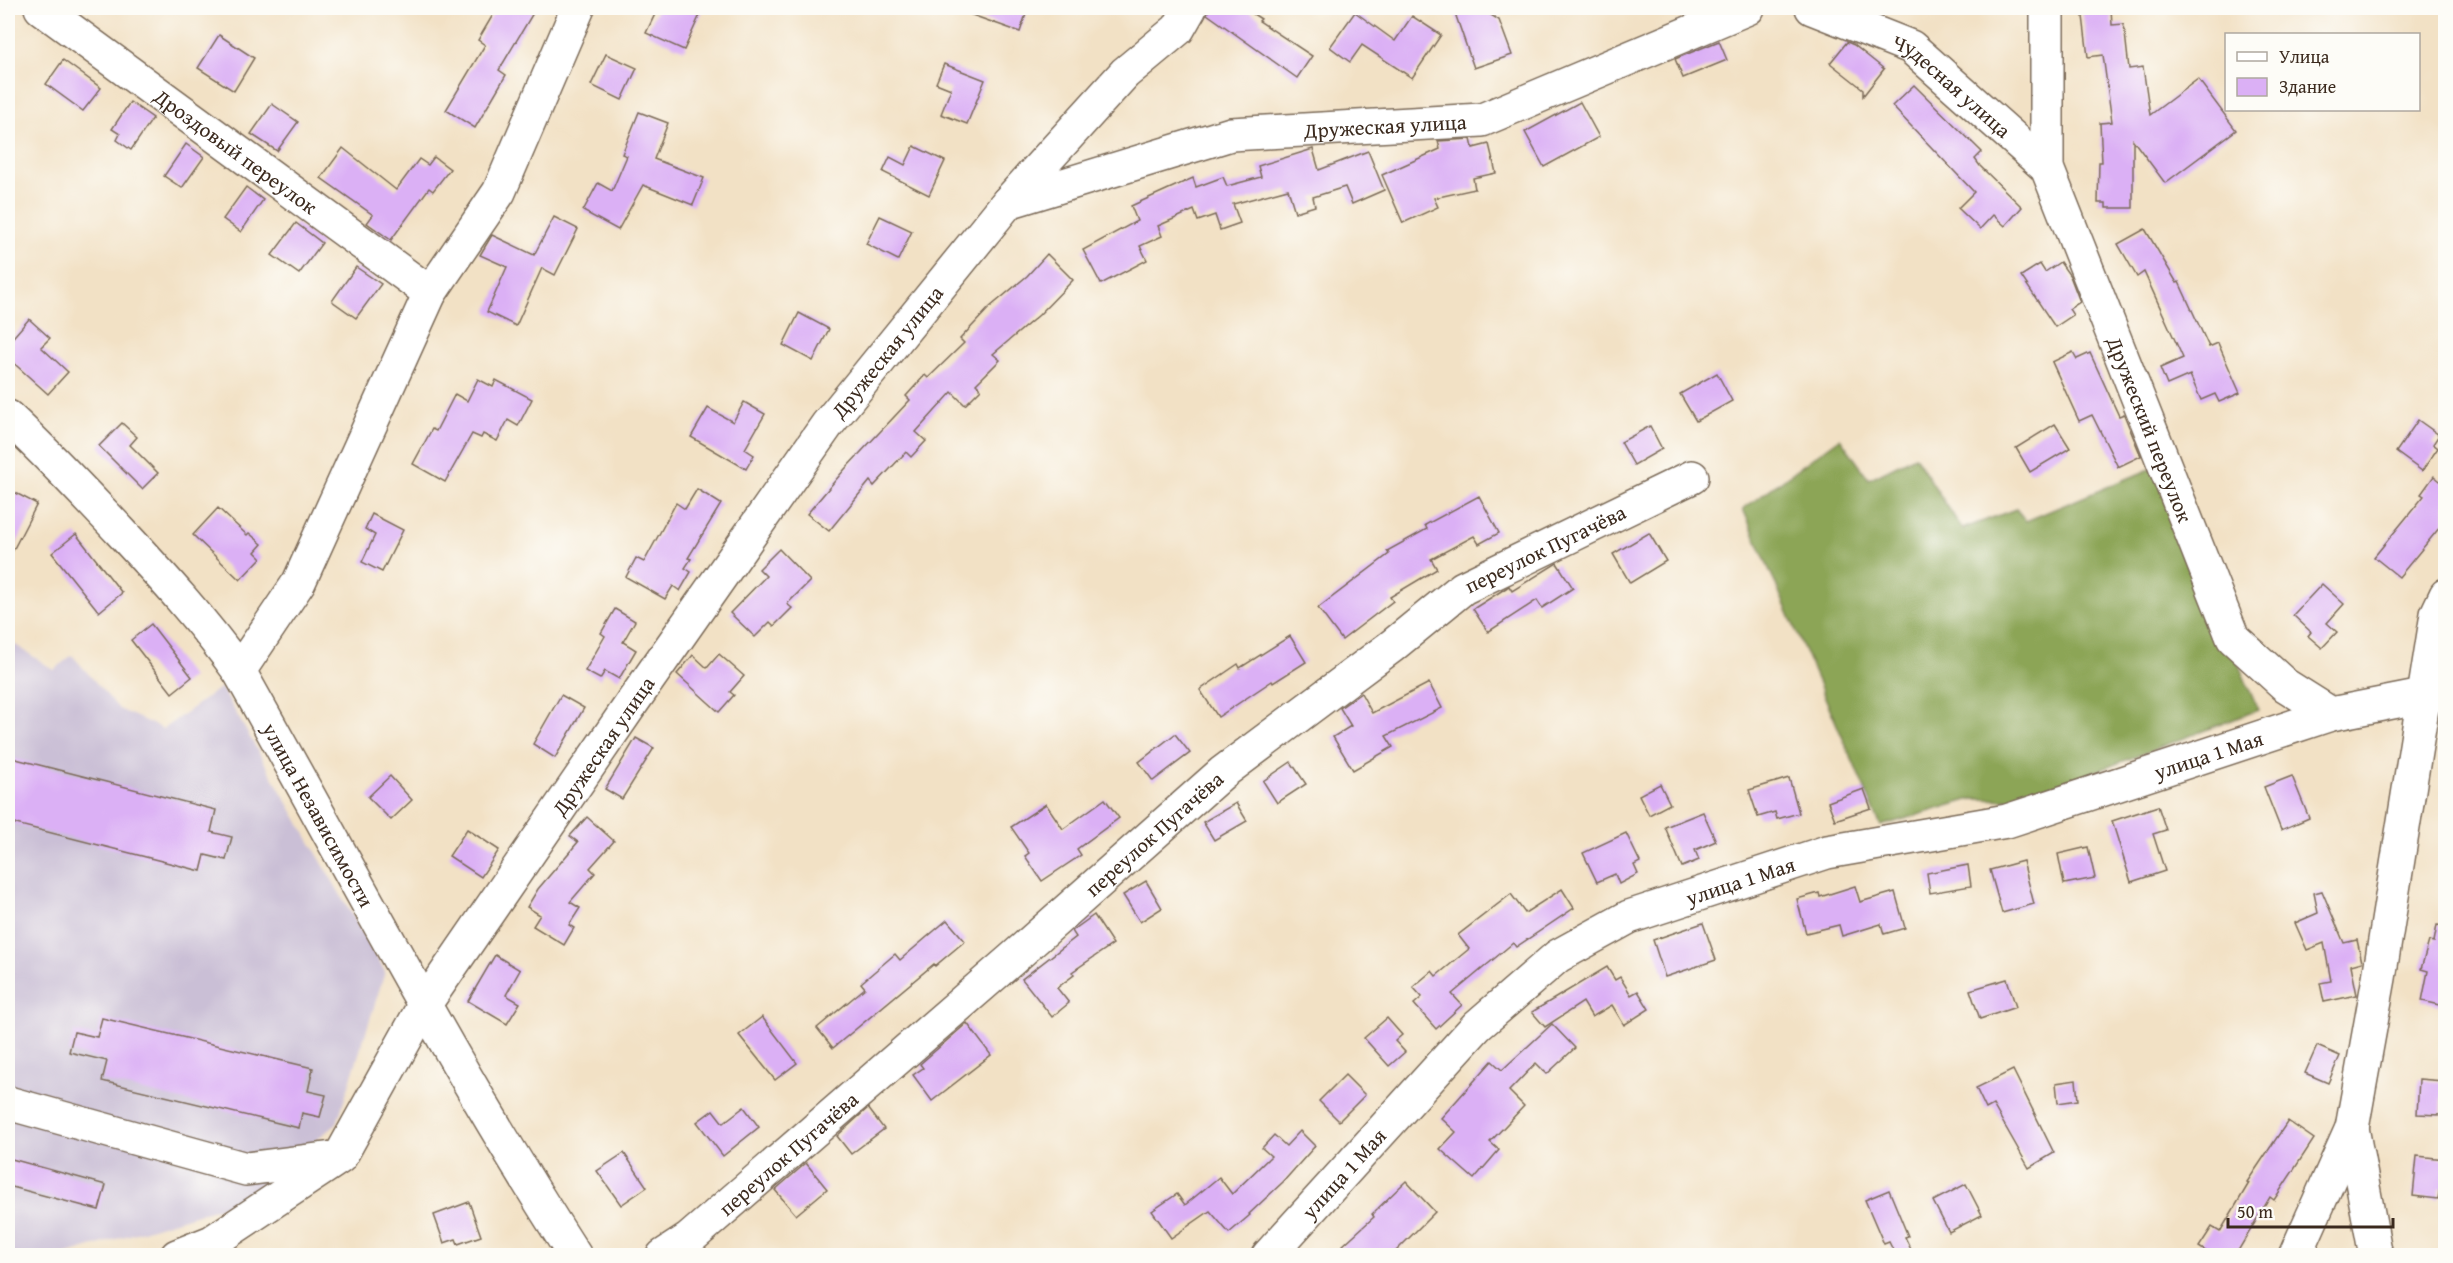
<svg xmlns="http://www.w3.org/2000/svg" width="2453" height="1263" font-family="'Gentium Book Plus',serif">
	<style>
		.industrial { fill: #cabfd6 }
		.forest { fill: #8ca557; stroke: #64683a; stroke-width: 1.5 }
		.building { fill: #dbb0f5 }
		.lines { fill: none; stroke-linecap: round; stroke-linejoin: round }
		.minor-casing { stroke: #7b6a58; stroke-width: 36 }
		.minor { stroke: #fff; stroke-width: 33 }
		.labels { text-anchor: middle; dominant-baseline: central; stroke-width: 4.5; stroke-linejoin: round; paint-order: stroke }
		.street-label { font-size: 21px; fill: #3b2a1e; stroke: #fdfcf7 }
	</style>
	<rect width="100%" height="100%" fill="#fdfcf7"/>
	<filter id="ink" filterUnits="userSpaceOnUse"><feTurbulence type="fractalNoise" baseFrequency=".0167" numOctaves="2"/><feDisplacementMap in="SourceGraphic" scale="12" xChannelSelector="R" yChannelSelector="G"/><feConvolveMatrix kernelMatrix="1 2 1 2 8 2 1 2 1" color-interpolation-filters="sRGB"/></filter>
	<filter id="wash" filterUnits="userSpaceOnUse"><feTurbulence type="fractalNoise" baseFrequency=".008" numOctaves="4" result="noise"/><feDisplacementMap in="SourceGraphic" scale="24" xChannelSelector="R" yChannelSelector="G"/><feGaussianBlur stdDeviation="1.35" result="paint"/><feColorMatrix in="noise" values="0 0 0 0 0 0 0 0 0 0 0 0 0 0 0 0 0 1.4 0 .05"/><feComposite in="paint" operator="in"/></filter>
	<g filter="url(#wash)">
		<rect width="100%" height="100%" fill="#f2e1c5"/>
		<path class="industrial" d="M8,640L54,670L72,655L119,709L163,729L221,687L385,972L337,1123L243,1200L65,1255H8Z"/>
		<path class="forest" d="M1840,438L1869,479L1915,456L1962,529L2016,509L2026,521L2155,467L2258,710L2021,800L1971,799L1881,826L1743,509Z"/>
		<g id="blocks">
			<g class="building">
				<path d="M497,8H536L499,70L506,75L475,128L446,110L485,45L478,40Z"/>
				<path d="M658,8H703L684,50L646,33Z"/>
				<path d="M959,8H1028L1020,32L958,10Z"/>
				<path d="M1209,8H1244L1261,19L1259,21L1312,56L1297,78L1207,14Z"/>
				<path d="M1461,8H1480L1499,20L1512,55L1474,68L1456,16Z"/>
				<path d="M2082,8H2111L2112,25L2124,24L2129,69L2143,67L2150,115L2198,79L2236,130L2165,183L2133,140V208H2106V203H2098L2099,162H2102L2100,123L2112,122L2103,55L2088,57Z"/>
				<path d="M1355,12L1395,41L1412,16L1441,35L1412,78L1362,45L1350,62L1330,47Z"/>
				<path d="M219,35L254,58L234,91L198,68Z"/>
				<path d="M1719,41L1727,60L1683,78L1675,59Z"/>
				<path d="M1847,42L1854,45L1884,69L1863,96V89L1830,63Z"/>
				<path d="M606,54L637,68L622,100L591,85Z"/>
				<path d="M63,60L101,88L83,111L46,84Z"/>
				<path d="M944,64L985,80L967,124L941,114L951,89L936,83Z"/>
				<path d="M1914,85L1982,152L1975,159L1980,166L2022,207L2005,226L1993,215L1980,229L1958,208L1974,192L1892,106Z"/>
				<path d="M130,102L153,118L131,150L117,140L120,134L112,129Z"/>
				<path d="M1580,102L1599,137L1544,167L1525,132Z"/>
				<path d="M272,104L298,122L277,151L251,134Z"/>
				<path d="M639,112L668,123L654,159L704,178L693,205L643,185L618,230L583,211L598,183L612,191L627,156L622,154Z"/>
				<path d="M1471,139L1473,148L1489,144L1496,173L1473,178L1475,189L1434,198L1438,207L1403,223L1382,175L1440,149L1438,141Z"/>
				<path d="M186,144L204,157L182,188L164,176Z"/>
				<path d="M914,146L945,161L929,195L883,172L890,157L905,165Z"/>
				<path d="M343,148L396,190L419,159L428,165L434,157L450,169L433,191L429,188L391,240L367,223L373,215L321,178Z"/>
				<path d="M1313,149L1319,170L1368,151L1384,190L1352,204L1345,187L1313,197L1315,206L1295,212L1288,189L1233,204L1240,223L1220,230L1215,215L1198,221L1194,210L1158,226L1162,236L1140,246L1147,260L1101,284L1083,250L1137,221L1131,206L1193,178L1196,187L1223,177L1227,186L1261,177L1258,166Z"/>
				<path d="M246,187L263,200L241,232L223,219Z"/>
				<path d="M880,216L912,231L898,260L866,244Z"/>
				<path d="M554,217L578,229L555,275L542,268L516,326L487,312L507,267L480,255L492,235L534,255Z"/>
				<path d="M296,223L322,243L299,274L272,255Z"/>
				<path d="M2145,229L2177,283L2179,282L2209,347L2218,343L2240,393L2219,402L2215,394L2201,400L2190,375L2167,385L2160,368L2183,358L2144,272L2137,277L2118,244Z"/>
				<path d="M1047,254L1073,280L1039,315L993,354L1000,360L976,384L981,389L965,405L952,392L916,432L926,441L911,457L906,452L874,486L870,481L829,531L807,514L845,469L910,400L906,396L925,375L928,378L964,343L960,339L990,307L1027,276Z"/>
				<path d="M2060,262L2070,276L2080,302L2069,309L2073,315L2055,327L2021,276L2040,264L2045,272Z"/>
				<path d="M356,267L381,284L356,318L332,301Z"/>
				<path d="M799,313L829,329L813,361L783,345Z"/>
				<path d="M29,319L50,338L41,347L68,372L48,394L8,358V343Z"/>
				<path d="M2073,352L2077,359L2090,353L2119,416L2124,414L2125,417L2141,456L2118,467L2092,415L2079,421L2052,362Z"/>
				<path d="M1717,373L1732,401L1696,421L1680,394Z"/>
				<path d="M478,379L493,387L496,380L532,399L518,426L508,420L497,441L483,434L481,438L472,434L445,482L413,464L432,429L436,431L455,394L467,401Z"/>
				<path d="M744,402L765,414L745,449L754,455L746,469L691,437L708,408L733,422Z"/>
				<path d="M2418,420L2439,435L2433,444L2438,448L2422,471L2396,452Z"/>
				<path d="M122,423L137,437L130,445L158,473L142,489L99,446Z"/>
				<path d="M2055,424L2070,448L2030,472L2016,448Z"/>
				<path d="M1650,426L1662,449L1634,465L1621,442Z"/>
				<path d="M2434,476L2445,485V521L2399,577L2374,557L2424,496L2421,494Z"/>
				<path d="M8,489L37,504L8,560Z"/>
				<path d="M697,489L721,504L688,558L691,559L685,568L691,572L680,591L673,586L665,599L626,577L636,558L644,562L676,503L685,509Z"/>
				<path d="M1479,496L1499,533L1479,544L1474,536L1431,559L1437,569L1390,597L1393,601L1342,640L1318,608L1389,554L1387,551L1427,529L1425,525Z"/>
				<path d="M218,508L247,535L249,533L262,544L255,552L261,558L240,580L193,535Z"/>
				<path d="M372,514L403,530L382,572L362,562L375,535L365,529Z"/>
				<path d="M1649,533L1666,561L1630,583L1613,554Z"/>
				<path d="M76,534L122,593L99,612L52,553Z"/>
				<path d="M779,549L810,581L787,604L792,608L774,626L770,622L755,637L730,613L766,576L759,569Z"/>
				<path d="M1557,563L1573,588L1542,608L1537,600L1488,632L1473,609L1506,588L1509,586L1512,591Z"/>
				<path d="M2322,584L2344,604L2327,623L2337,632L2322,648L2308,636L2311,632L2293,615Z"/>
				<path d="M615,609L635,621L623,642L636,650L619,679L605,671L600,679L585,671L605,636L601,633Z"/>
				<path d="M151,624L192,677L172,693L131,640Z"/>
				<path d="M1290,636L1306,662L1273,683L1272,681L1218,717L1200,690L1238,664L1240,668Z"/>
				<path d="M719,654L744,676L730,692L734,695L719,712L677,674L693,655L707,668Z"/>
				<path d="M1429,683L1442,708L1386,736L1393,747L1353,770L1333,737L1351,726L1340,708L1361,693L1372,713Z"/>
				<path d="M561,695L584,708L555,758L533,744Z"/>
				<path d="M1175,734L1190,753L1153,781L1139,762Z"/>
				<path d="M636,738L654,748L622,799L605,789Z"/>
				<path d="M8,757L216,810L211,832L232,837L226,860L205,855L201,871L8,822Z"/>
				<path d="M1291,762L1306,784L1277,803L1263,781Z"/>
				<path d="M390,776L412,800L391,820L368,797Z"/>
				<path d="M2292,776L2309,818L2281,830L2264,787Z"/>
				<path d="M1789,778L1799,813L1777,819L1775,812L1758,817L1749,790Z"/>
				<path d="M1660,784L1670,804L1649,815L1639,795Z"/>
				<path d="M1864,789L1871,808L1835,820L1828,802Z"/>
				<path d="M1105,799L1119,818L1077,849L1081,855L1042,881L1025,856L1029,853L1011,827L1046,804L1063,829Z"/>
				<path d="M1236,803L1247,821L1214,840L1203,822Z"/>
				<path d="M2158,806L2166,830L2153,834L2165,871L2131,882L2112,821Z"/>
				<path d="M1703,812L1716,841L1695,850L1699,860L1682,867L1665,827Z"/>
				<path d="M587,817L614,841L590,868L595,873L570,902L580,908L569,925L574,928L564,945L533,926L540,915L527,907L538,889L578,842L570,836Z"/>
				<path d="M467,829L499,850L481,877L449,856Z"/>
				<path d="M1626,833L1640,862L1634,865L1638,874L1619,884L1615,874L1597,882L1583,853Z"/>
				<path d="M2088,847L2095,878L2064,884L2058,854Z"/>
				<path d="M2023,861L2034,904L2002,913L1990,870Z"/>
				<path d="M1968,865L1971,886L1930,893L1927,873Z"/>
				<path d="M1146,881L1162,908L1140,922L1123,895Z"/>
				<path d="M1855,886L1860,902L1895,892L1905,928L1884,934L1881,924L1842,936L1839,925L1806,933L1797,899L1819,893L1820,897Z"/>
				<path d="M1562,889L1574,908L1516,947L1513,943L1452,994L1462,1005L1436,1029L1414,1004L1422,997L1413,987L1432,971L1436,976L1469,949L1458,935L1511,894L1525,913Z"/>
				<path d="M2322,891L2344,943L2357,940L2362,962L2351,965L2357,995L2324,1002L2320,983L2331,981L2324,943L2307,950L2295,923L2318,913L2314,893Z"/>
				<path d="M1094,915L1113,944L1072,972L1074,975L1057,988L1069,1003L1052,1017L1022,979L1076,937L1072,931Z"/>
				<path d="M947,920L965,941L935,966L934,964L833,1048L817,1028L865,988L861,983L895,954L900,960Z"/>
				<path d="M1703,923L1716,960L1665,977L1653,940Z"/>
				<path d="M2437,925L2445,926V1006L2422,1001L2428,971L2421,969L2429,941L2434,942Z"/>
				<path d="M495,955L520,970L506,995L520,1003L507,1024L468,1001Z"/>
				<path d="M1607,967L1615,980L1620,977L1631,995L1638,991L1649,1009L1624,1025L1612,1005L1592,1017L1583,1002L1545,1027L1532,1012Z"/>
				<path d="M2007,979L2016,1007L1980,1019L1970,990Z"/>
				<path d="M762,1017L797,1063L775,1080L739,1035Z"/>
				<path d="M102,1018L313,1068L308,1091L326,1095L320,1117L302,1113L299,1128L102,1081L107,1061L69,1052L74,1032L97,1037Z"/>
				<path d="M1387,1018L1402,1035L1395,1041L1405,1052L1389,1066L1364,1038Z"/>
				<path d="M967,1023L991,1055L932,1101L913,1075L923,1068L920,1064Z"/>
				<path d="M1552,1024L1575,1048L1547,1074L1536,1063L1509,1091L1524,1106L1490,1142L1499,1150L1474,1179L1440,1149L1456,1132L1441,1118L1492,1061L1502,1070Z"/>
				<path d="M2317,1046L2340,1056L2328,1083L2305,1073Z"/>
				<path d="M2013,1070L2054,1153L2029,1168L1993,1105L1986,1109L1976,1088Z"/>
				<path d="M1345,1075L1365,1095L1339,1121L1319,1101Z"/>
				<path d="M2419,1079L2443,1081L2441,1115L2417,1114Z"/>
				<path d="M2076,1080L2078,1100L2058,1103L2056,1083Z"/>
				<path d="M744,1107L759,1127L723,1156L697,1122L713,1110L723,1123Z"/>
				<path d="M868,1108L884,1129L851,1154L837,1136Z"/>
				<path d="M2288,1121L2314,1139L2274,1200L2270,1197L2235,1256H2213L2199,1247L2212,1227L2220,1232L2249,1183L2247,1182Z"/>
				<path d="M1300,1131L1315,1146L1283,1182L1249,1214L1250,1215L1229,1233L1210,1211L1171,1238L1152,1211L1177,1194L1185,1205L1219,1177L1232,1194L1271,1156L1262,1148L1274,1135L1286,1146Z"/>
				<path d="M624,1153L647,1187L621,1205L597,1171Z"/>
				<path d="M2417,1156L2445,1159V1188H2440L2438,1199L2413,1196Z"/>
				<path d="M8,1158L106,1185L99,1210L8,1186Z"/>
				<path d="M806,1163L827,1189L796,1215L775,1190Z"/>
				<path d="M1406,1181L1435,1212L1391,1256H1331L1374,1217L1372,1214Z"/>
				<path d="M1966,1184L1982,1215L1949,1232L1933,1201Z"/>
				<path d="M1889,1190L1908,1236L1905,1237L1914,1256H1896L1889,1242L1884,1244L1865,1200Z"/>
				<path d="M469,1202L481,1236L458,1244L456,1239L444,1243L434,1215Z"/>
			</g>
		</g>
	</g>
	<g filter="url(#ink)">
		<use href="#blocks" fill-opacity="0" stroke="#7b6a58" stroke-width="1.5"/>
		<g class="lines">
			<g class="minor-casing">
				<g id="minor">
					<path id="s1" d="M41,8L430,293"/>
					<path id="s2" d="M1812,8L1911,47L2047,168"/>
					<path id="s3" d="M2047,8V168L2233,638L2285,685L2331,714L2423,696L2446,694"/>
					<path d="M1008,202L1125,73L1178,29L1190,8"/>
					<path id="s4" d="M8,417C47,453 83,492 120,531C162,576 203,621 239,671C349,866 453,1067 575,1256"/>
					<path d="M239,671L299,582L430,293L499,192L578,8"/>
					<path d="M8,1103L246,1169L333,1158"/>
					<path d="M2352,1128L2376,1256"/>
					<path id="s5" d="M177,1256L212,1242L340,1157L425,1004L634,700L827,425L1008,202L1231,134L1482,120L1748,8"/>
					<path id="s6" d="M663,1256L689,1239L1011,960L1222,773L1392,646L1463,588L1692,477"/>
					<path id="s7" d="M1268,1256L1477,1026L1558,956L1629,917L1827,852L2007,821L2331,714"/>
					<path d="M2295,1256L2352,1128L2379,978L2437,614L2446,595"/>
				</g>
			</g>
			<use href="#minor" class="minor"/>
		</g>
	</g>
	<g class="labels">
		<g class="street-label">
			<text stroke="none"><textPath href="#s2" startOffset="162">Чудесная улица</textPath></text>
			<text stroke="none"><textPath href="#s5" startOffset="1746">Дружеская улица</textPath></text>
			<text stroke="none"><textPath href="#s1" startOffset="242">Дроздовый переулок</textPath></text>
			<text stroke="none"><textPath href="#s5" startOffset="1166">Дружеская улица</textPath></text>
			<text stroke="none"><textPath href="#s3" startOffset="441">Дружеский переулок</textPath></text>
			<text stroke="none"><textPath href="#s6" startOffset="1134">переулок Пугачёва</textPath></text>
			<text stroke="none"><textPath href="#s5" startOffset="680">Дружеская улица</textPath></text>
			<text stroke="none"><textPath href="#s7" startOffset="1102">улица 1 Мая</textPath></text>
			<text stroke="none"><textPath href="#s4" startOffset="508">улица Независимости</textPath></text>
			<text stroke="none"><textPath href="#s6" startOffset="648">переулок Пугачёва</textPath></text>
			<text stroke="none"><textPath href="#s7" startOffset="616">улица 1 Мая</textPath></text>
			<text stroke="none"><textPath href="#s6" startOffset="162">переулок Пугачёва</textPath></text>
			<text stroke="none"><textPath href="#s7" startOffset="112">улица 1 Мая</textPath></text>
		</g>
	</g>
	<rect width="2453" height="1263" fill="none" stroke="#fdfcf7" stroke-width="30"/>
	<rect x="2225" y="33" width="195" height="78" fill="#fdfcf7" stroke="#afa8a0" stroke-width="1.5"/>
	<rect x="2237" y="52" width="30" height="9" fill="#ffffff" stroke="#afa8a0" stroke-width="1.5"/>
	<text x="2279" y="63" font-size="18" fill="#3b2a1e">Улица</text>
	<rect x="2237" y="78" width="30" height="18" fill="#dbb0f5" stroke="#afa8a0" stroke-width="1.5"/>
	<text x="2279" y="93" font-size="18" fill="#3b2a1e">Здание</text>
	<path d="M2228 1218v9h165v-9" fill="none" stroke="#3b2a1e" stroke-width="3"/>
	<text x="2237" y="1218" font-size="18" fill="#3b2a1e" stroke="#fdfcf7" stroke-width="4.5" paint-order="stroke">50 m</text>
</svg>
